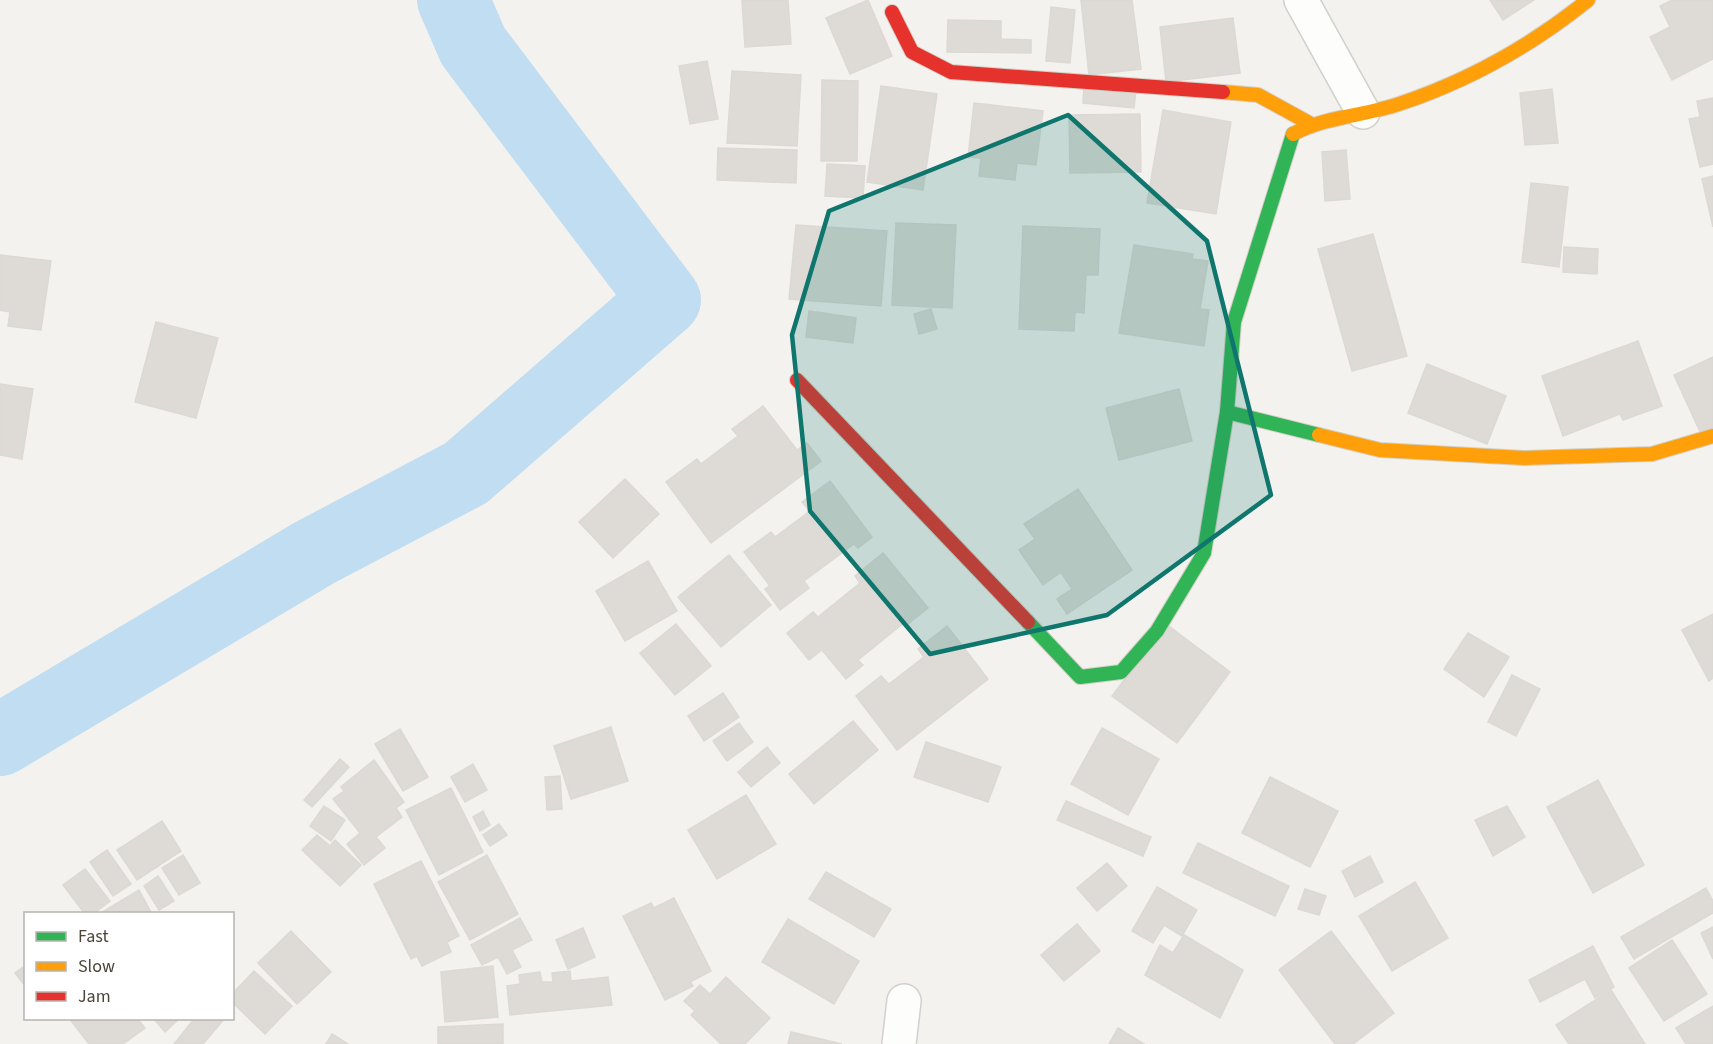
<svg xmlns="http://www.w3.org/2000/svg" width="1713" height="1044" font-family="'Source Sans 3',sans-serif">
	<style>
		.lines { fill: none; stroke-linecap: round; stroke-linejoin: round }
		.river { stroke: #c0ddf1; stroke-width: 72 }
		.building { fill: #dedbd6; stroke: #dcd9d4; stroke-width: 1.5 }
		.street-casing { stroke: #d2d0cb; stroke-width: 36 }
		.fast-casing { stroke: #d3cfc5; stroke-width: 16 }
		.slow-casing { stroke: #d3cfc5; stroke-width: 16 }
		.jam-casing { stroke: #d3cfc5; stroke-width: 16 }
		.street { stroke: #fdfdfc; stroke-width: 33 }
		.fast { stroke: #30b455; stroke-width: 14 }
		.slow { stroke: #ff9f0a; stroke-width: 14 }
		.jam { stroke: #e5322d; stroke-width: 14 }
		.marked { fill: #0f766e; fill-opacity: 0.2; stroke: #0f766e; stroke-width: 4.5; stroke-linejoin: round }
	</style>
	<rect width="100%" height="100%" fill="#f4f2ee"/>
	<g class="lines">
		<path class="river" d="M0,740L314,553L466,473L665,300L473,46L453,0"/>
	</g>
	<g class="building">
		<path d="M742,0H788L791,44L745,47Z"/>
		<path d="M868,0L892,56L850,74L826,18Z"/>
		<path d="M1081,0H1132L1141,69L1089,75Z"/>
		<path d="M1490,0H1534L1503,20Z"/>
		<path d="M1672,0H1713V59L1672,80L1650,37L1670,27L1660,6Z"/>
		<path d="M1051,7L1075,10L1070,63L1046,61Z"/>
		<path d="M1233,18L1240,73L1166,82L1160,27Z"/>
		<path d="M948,20L1001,21V39L1031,40V53L947,52Z"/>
		<path d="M707,61L718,119L690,124L679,66Z"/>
		<path d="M732,71L801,75L797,146L727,143Z"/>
		<path d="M822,80L858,81L857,161H821Z"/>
		<path d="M1084,85L1136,90L1134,108L1083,103Z"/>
		<path d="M881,86L937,94L923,190L867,182Z"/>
		<path d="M1552,89L1558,143L1525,145L1520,93Z"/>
		<path d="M1713,98V164L1700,167L1689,119L1700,117L1697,101Z"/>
		<path d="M974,103L1043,111L1036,165L1017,163L1015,180L979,176L981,158L968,157Z"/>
		<path d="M1163,110L1231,122L1216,214L1147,203Z"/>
		<path d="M1140,114L1141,172L1070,173L1069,115Z"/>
		<path d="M718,148L797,150L796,183L717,180Z"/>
		<path d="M1346,150L1350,199L1325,201L1322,152Z"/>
		<path d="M827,164L865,166L863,198L825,196Z"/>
		<path d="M1713,176V227L1702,179Z"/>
		<path d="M1531,183L1568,187L1559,267L1522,262Z"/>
		<path d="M896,223L956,225L952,308L892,305Z"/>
		<path d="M796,225L887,231L881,306L789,299Z"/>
		<path d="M1023,226L1100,229L1098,275H1086L1084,313L1075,312L1074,331L1019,329Z"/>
		<path d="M1373,234L1407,356L1352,371L1318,249Z"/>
		<path d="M1134,245L1193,254L1192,259L1208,261L1200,309L1209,310L1204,346L1119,333Z"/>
		<path d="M1564,247L1598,249L1597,274L1563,272Z"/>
		<path d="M0,255L51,261L41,330L8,326L10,312L0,310Z"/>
		<path d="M931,309L937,329L919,334L914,314Z"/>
		<path d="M809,311L856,318L853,343L806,337Z"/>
		<path d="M156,322L218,338L196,418L135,402Z"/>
		<path d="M1638,341L1662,406L1623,420L1620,414L1563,436L1542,376Z"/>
		<path d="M1713,357V431L1702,436L1674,375Z"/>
		<path d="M1427,364L1506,396L1487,444L1408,413Z"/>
		<path d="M0,384L33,389L22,459L0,455Z"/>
		<path d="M1179,389L1192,441L1119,460L1106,408Z"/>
		<path d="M763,406L797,450L807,443L821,461L711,543L666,482L697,459L701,464L738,436L732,429Z"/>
		<path d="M625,479L659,514L613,558L579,522Z"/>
		<path d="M830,481L872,537L858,548L854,544L804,581L809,588L780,610L765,589L770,586L744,552L771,532L775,537L810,511L802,502Z"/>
		<path d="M1078,489L1132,570L1067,614L1057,599L1072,589L1061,572L1043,585L1019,550L1035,539L1024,524Z"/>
		<path d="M883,553L928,608L907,625L905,622L858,660L863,665L846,679L822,650L809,660L787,633L813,612L818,617L860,583L855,576Z"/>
		<path d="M729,555L771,605L721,647L678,597Z"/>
		<path d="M648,561L677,611L625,641L596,591Z"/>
		<path d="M1713,614V678L1709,681L1682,630Z"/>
		<path d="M676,624L711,666L675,695L640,653Z"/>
		<path d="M1166,624L1230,672L1177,743L1112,696Z"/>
		<path d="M947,626L988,679L897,750L856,696L881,676L889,684L924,657L918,649Z"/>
		<path d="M1468,633L1509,657L1484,697L1444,669Z"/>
		<path d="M1512,675L1540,689L1516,736L1488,722Z"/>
		<path d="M723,693L739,717L704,741L688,716Z"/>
		<path d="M853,721L878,750L814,804L789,774Z"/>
		<path d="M739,723L753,742L727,761L713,741Z"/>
		<path d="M611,727L628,781L571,799L554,746Z"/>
		<path d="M1102,728L1159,759L1128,815L1071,784Z"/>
		<path d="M400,729L428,777L403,791L375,744Z"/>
		<path d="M926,742L1001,767L988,802L914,777Z"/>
		<path d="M767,747L780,763L751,787L738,772Z"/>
		<path d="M340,759L349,767L312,807L304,800Z"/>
		<path d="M374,760L404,802L396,808L402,817L376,837L385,848L364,865L347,844L360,833L333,799L344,791L341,787Z"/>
		<path d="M473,764L487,790L465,802L451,777Z"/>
		<path d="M560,776L562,809L547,810L545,777Z"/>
		<path d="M1270,777L1338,811L1310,867L1242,833Z"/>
		<path d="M1598,780L1644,865L1593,893L1547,807Z"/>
		<path d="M451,788L483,852L439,875L406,810Z"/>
		<path d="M746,795L776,844L717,879L688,830Z"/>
		<path d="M1066,801L1151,837L1143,856L1057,820Z"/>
		<path d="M324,806L345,820L331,841L310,826Z"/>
		<path d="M1507,806L1525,837L1493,856L1475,820Z"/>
		<path d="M483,811L490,825L480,831L473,817Z"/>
		<path d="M162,821L181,851L137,880L117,850Z"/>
		<path d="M499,824L507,835L490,846L483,835Z"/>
		<path d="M317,835L330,846L335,840L361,865L340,886L302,850Z"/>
		<path d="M1198,843L1289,886L1275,916L1183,873Z"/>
		<path d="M107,850L131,884L113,896L90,862Z"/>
		<path d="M183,855L200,883L179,895L162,868Z"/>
		<path d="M487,855L518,914L470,940L438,882Z"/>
		<path d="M1370,856L1383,882L1355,897L1342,871Z"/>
		<path d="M421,861L459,936L447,942L451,952L422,966L417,956L411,959L374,884Z"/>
		<path d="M1107,863L1127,886L1097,911L1077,888Z"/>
		<path d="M85,869L110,901L93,914H85L63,885Z"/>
		<path d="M826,872L891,909L874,937L809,899Z"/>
		<path d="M158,876L174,901L159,910L144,886Z"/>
		<path d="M1415,882L1448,938L1392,971L1359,916Z"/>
		<path d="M1157,887L1197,910L1182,936L1164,925L1153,943L1132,931Z"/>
		<path d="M1706,888L1713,901V913L1634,959L1621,937Z"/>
		<path d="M1305,889L1326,896L1319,915L1298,909Z"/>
		<path d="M139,890L152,914H99Z"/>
		<path d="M674,898L711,971L690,982L693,986L665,1000L623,916L651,903L654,908Z"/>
		<path d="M520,918L532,940L512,950L521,967L507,974L498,957L482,965L471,945Z"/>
		<path d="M788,919L859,961L834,1004L762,962Z"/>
		<path d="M1077,924L1100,951L1064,981L1041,955Z"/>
		<path d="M1713,927V959L1701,933Z"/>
		<path d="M583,928L595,957L568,969L556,940Z"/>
		<path d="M291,931L331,972L297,1004L258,963Z"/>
		<path d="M1331,931L1394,1013L1353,1044H1335L1279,970Z"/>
		<path d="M1184,935L1243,970L1220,1018L1145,975L1160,945L1173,953Z"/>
		<path d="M1672,940L1707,994L1664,1021L1629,968Z"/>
		<path d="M1593,946L1614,987L1595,998L1585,979L1540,1002L1529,980Z"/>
		<path d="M26,965V987L15,973Z"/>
		<path d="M493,966L498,1017L445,1022L441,972Z"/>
		<path d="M254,971L292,1006L265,1034L232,1002V994Z"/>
		<path d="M570,971L571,981L608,977L612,1005L510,1015L507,986L520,984L519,975L540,972L542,982H553L552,973Z"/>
		<path d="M726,977L770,1018L745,1044H721L691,1015L695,1011L684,1001L700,985L710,994Z"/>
		<path d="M1611,990L1645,1044H1569L1556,1025Z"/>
		<path d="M1713,1006V1044H1686L1676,1028Z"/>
		<path d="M69,1018H137L145,1028L123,1044H89Z"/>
		<path d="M153,1018H180L165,1032Z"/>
		<path d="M195,1018H225L203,1044H174Z"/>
		<path d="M503,1024V1044H438V1027Z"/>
		<path d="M1118,1028L1144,1044H1109Z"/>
		<path d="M791,1032L842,1044H788Z"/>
		<path d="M332,1034L348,1044H326Z"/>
	</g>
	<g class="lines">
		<g class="street-casing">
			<g id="street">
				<path d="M1301,0L1363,112"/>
				<path d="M899,1044L904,1001"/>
			</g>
		</g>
		<g class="fast-casing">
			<g id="fast">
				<path d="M1293,134L1234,322L1227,412L1319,435"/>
				<path d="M1028,622L1080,677L1121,672L1157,631L1204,553L1227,412"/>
			</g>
		</g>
		<g class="slow-casing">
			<g id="slow">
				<path d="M1223,92L1258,95L1309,123"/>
				<path d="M1293,134C1327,116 1364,116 1399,104C1468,81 1531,46 1588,0"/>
				<path d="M1319,435L1380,450L1524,458L1652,454L1713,436"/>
			</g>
		</g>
		<g class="jam-casing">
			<g id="jam">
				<path d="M892,12L912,52L951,72L1223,92"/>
				<path d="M797,380L1028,622"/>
			</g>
		</g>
		<use href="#street" class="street"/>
		<use href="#fast" class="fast"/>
		<use href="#slow" class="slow"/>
		<use href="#jam" class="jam"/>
	</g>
	<path class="marked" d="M1068,115L1207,241L1271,495L1107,615L930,654L810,511L792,335L829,211Z"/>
	<rect x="24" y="912" width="210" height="108" fill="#ffffff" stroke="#b7b4b0" stroke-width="1.5"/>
	<rect x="36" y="932" width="30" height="9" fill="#30b455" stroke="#b7b4b0" stroke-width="1.5"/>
	<text x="78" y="942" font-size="18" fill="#4b4439">Fast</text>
	<rect x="36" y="962" width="30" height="9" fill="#ff9f0a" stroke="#b7b4b0" stroke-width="1.5"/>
	<text x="78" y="972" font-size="18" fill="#4b4439">Slow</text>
	<rect x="36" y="992" width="30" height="9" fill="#e5322d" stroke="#b7b4b0" stroke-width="1.5"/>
	<text x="78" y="1002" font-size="18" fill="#4b4439">Jam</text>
</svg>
